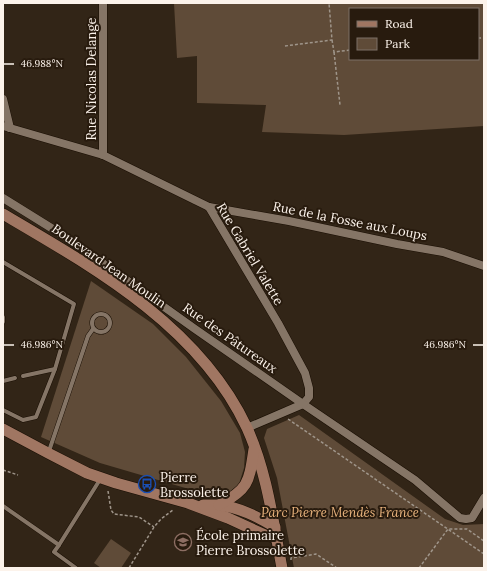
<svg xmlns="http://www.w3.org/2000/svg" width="487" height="571" font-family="Lora,serif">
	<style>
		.green { fill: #5f4b38; fill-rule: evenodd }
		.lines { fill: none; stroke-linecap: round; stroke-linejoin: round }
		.lane-casing { stroke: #190e03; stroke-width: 5 }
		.street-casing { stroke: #190e03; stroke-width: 9 }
		.secondary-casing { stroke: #190e03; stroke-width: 12 }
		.path { stroke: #9f958a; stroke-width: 1.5; stroke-dasharray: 3 2; stroke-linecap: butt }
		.lane { stroke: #857566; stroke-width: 4 }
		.street { stroke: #857566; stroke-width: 8 }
		.secondary { stroke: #a07662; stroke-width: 11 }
		.ticks { fill: none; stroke: #fcf3eb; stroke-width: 1.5 }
		.labels { text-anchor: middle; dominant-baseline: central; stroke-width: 4; stroke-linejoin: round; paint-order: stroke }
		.street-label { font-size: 13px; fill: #fcf3eb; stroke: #281b0e }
		.poi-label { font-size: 13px; fill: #fcf3eb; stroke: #281b0e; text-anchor: start }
		.park-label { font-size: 13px; font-style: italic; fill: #e8b37d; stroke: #281b0e }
		.ticks-label { font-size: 10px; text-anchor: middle; fill: #fcf3eb; stroke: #281b0e; stroke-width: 4; stroke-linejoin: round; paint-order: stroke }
	</style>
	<rect width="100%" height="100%" fill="#322517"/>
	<g class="green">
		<path d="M174,3H484V126L344,135L262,132L266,105L197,103V56L177,58ZM350,9H478V59H350Z"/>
		<path d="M91,281L153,324L186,357L221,401L240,433L245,452L244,468L239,484L227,494L216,497L100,463L41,437Z"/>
		<path d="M299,415L445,519L463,525L484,524V568H294L277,478L264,438L267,429Z"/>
		<path d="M111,539L131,553L121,568H101L94,563Z"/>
	</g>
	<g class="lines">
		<g class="lane-casing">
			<g id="lane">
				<path d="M3,262L74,304L55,369L36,417L23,420L3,410"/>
				<circle cx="101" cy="323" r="9"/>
				<path d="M3,317V322"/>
				<path d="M23,376L55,369"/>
				<path d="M3,381L15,378"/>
				<path d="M49,451L88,336L93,329"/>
				<path d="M3,506L59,545L54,552L76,568"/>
				<path d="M59,545L101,478"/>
			</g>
		</g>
		<g class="street-casing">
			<g id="street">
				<path d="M103,3V155"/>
				<path d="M3,99L10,128"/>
				<path d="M3,126L103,155L209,207L278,323L305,373L309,388V397L303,404L415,480L460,518L466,519L472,518L484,498"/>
				<path d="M3,198L69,239L195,329L303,404"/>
				<path d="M209,207L289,221L397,244L443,252L484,266"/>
				<path d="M247,428L303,404"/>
			</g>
		</g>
		<g class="secondary-casing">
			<g id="secondary">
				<path d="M3,214C95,268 200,327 247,428C267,472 273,521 282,568"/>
				<path d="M3,429L48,453L87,473L116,483L188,503L228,518L265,535L277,538"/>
				<path d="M203,505C208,505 213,505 218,505C239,507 258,517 275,527"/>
				<path d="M219,505C249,489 249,482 254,449"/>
			</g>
		</g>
		<g class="path">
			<path d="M478,38H484"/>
			<path d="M332,40L334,52L350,50"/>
			<path d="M285,46L332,40L329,3"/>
			<path d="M334,52L340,105"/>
			<path d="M288,419L484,554"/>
			<path d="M3,470L18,475"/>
			<path d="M108,491L111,510L114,514L139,517L154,527"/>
			<path d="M291,560V558L316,554L337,568"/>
			<path d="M129,568L154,527L161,519L173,510"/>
			<path d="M419,568L448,529H467L484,541"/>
		</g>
		<use href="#lane" class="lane"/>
		<use href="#street" class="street"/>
		<use href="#secondary" class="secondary"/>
	</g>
	<path class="ticks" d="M4,64H14M4,345H14M473,345H483"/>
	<defs>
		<g id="bus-ring" transform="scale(0.9)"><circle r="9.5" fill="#281b0e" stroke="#1a4fb4" stroke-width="1.5"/><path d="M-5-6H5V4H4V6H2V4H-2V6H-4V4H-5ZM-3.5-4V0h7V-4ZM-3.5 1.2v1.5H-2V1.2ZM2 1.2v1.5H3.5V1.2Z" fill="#1a4fb4"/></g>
		<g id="school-ring" transform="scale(0.9)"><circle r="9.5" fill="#281b0e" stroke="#8d6e63" stroke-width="1.5"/><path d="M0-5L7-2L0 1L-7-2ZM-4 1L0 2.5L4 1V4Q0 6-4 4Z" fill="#8d6e63"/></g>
	</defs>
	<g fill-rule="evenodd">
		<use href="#bus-ring" x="147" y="484"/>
		<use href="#school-ring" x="183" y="542"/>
	</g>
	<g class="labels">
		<g class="street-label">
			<text transform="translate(91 79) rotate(-90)">Rue Nicolas Delange</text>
			<text transform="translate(350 221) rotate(11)">Rue de la Fosse aux Loups</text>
			<text transform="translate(250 254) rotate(59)">Rue Gabriel Valette</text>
			<text transform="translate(109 266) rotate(35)">Boulevard Jean Moulin</text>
			<text transform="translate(230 338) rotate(35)">Rue des Pâtureaux</text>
		</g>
		<g class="poi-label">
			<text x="160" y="477">Pierre<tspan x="160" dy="15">Brossolette</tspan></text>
			<text x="196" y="535">École primaire<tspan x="196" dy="15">Pierre Brossolette</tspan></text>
		</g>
		<g class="park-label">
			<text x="340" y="512">Parc Pierre Mendès France</text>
		</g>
	</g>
	<g class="ticks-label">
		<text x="42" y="67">46.988°N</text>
		<text x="42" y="348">46.986°N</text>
		<text x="445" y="348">46.986°N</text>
	</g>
	<rect width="487" height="571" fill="none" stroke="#fcf3eb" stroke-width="8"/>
	<rect x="349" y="8" width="130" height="52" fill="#281b0e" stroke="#7d7166"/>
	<rect x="357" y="21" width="20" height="6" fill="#a07662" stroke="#7d7166"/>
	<text x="385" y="28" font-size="12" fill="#fcf3eb">Road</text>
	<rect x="357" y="38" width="20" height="12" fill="#5f4b38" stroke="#7d7166"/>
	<text x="385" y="48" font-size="12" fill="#fcf3eb">Park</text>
</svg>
